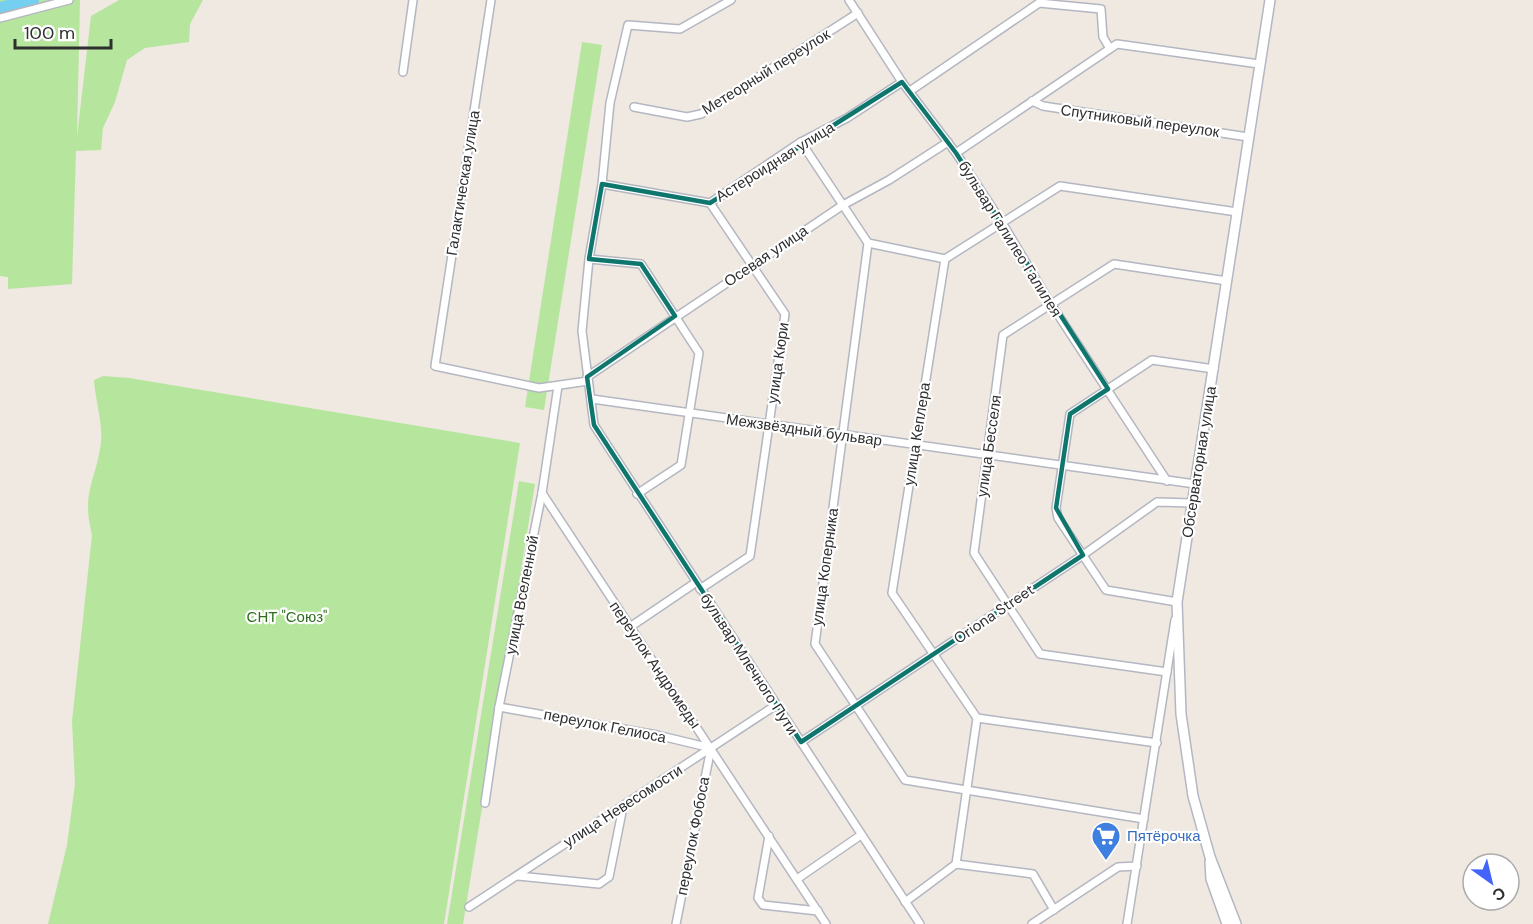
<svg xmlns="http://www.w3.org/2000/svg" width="1533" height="924" font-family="'DM Sans',sans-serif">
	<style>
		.green { fill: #b6e59e }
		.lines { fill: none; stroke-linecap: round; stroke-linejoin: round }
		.river { stroke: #75cff0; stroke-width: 12 }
		.street-casing { stroke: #b4b7c1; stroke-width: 10 }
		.secondary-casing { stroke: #b4b7c1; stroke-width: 12 }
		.street { stroke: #fff; stroke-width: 7 }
		.secondary { stroke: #fff; stroke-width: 9 }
		.marked { fill: none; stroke: #0f766e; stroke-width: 4.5; stroke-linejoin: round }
		.labels { text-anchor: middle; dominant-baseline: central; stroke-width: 4.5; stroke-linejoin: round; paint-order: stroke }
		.street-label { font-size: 15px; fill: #2e2e2e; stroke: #fff }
		.park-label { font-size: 15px; fill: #2c6e1b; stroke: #fff }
		.shop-label { font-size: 15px; fill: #366cbe; stroke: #fff; text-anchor: start }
	</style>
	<rect width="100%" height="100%" fill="#efe9e1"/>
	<g class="green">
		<path d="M0,0H80L77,137L91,16L119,0H203L190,24L189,42L145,48L127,60L115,102L103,128L101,150L76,151L72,284L8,289V277L0,276Z"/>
		<path d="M582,42L602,45L544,410L525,407Z"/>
		<path d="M103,376L129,378L520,443L444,924H48L67,845L75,784L72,721L92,535C81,491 96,482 101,442C103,423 95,399 94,380Z"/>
		<path d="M519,481L535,484L463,924H447Z"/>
	</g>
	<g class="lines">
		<path class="river" d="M0,8L33,0"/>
		<g class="street-casing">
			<g id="street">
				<path d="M491,0L435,366L539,388L588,381"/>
				<path d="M731,0L680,29L628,25L610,103L602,184L589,259L582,331L594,425L920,924"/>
				<path d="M849,0L902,82L956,153L1001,221L1051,304L1167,481"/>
				<path d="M0,18L69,0"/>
				<path d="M403,72L413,0"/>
				<path d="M910,91L1039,3L1101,9L1103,37L1109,47"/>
				<path d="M1032,101L1043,106L1248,137"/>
				<path d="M634,107L687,117L701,114L858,13"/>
				<path d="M801,142L868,243L815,644L905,780L1144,819"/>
				<path d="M956,153L1117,44L1259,64"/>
				<path d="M602,184L710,203L801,142L847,118L902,82"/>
				<path d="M868,243L945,259"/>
				<path d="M589,259L641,264L699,353L681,465L637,494"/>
				<path d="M587,377L843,205L889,180L948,142"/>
				<path d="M592,399L1195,484"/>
				<path d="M542,493L826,924"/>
				<path d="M700,589L750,556L785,314L710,203"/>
				<path d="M1177,606V602L1106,590L1058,518L1056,508L1070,414L1152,360L1214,369"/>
				<path d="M630,627L695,583"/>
				<path d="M1167,672L1040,654L974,553L1003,335L1114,264L1227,281"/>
				<path d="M499,707L657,735L711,748L676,924"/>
				<path d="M801,742L1083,555L1157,502L1192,503"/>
				<path d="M1157,743L977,718L892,593L945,259L1060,186L1237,212"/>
				<path d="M485,803L499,707L542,493L558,386"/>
				<path d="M769,836L758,898L763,905L818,911"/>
				<path d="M956,864L977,718"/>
				<path d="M518,876L599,884L609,877L623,807"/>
				<path d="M797,879L861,835"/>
				<path d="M905,902L956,864L1033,874L1054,910"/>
				<path d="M469,907L776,705"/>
				<path d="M1032,924L1118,867L1137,866"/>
				<path d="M1127,924L1175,620"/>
			</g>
		</g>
		<g class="secondary-casing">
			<g id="secondary">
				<path d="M1210,862L1211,879L1227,924"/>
				<path d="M1236,924L1210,857L1193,796L1181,714L1177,602L1270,0"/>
			</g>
		</g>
		<use href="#street" class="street"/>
		<use href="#secondary" class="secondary"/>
	</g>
	<path class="marked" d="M902,82L956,153L1108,389L1070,414L1056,508L1083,555L801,742L594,425L587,377L675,316L641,264L589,259L602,184L710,203Z"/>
	<defs>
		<g id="supermarket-pin" transform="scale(1.5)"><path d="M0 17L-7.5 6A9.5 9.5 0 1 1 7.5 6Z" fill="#3f7fe0" stroke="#fff"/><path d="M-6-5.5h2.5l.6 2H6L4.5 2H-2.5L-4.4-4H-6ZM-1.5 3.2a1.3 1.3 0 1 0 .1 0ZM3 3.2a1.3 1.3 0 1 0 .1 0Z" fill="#fff"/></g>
	</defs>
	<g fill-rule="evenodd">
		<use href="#supermarket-pin" x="1106" y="836"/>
	</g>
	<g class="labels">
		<g class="street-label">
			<text transform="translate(766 72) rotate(-32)">Метеорный переулок</text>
			<text transform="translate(1140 121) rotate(8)">Спутниковый переулок</text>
			<text transform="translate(775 162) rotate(-32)">Астероидная улица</text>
			<text transform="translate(463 183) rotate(-81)">Галактическая улица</text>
			<text transform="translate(1010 239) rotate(58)">бульвар Галилео Галилея</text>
			<text transform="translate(766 256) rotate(-34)">Осевая улица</text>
			<text transform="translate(778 363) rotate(-82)">улица Кюри</text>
			<text transform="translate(804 430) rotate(8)">Межзвёздный бульвар</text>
			<text transform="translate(917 434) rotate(-81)">улица Кеплера</text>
			<text transform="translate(989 446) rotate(-82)">улица Бесселя</text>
			<text transform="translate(1199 462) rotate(-81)">Обсерваторная улица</text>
			<text transform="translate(825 567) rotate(-82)">улица Коперника</text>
			<text transform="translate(522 595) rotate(-79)">улица Вселенной</text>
			<text transform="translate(994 614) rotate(-34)">Oriona Street</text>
			<text transform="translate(749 664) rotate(57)">бульвар Млечного Пути</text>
			<text transform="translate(655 665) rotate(56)">переулок Андромеды</text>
			<text transform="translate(605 726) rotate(11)">переулок Гелиоса</text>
			<text transform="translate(623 806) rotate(-33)">улица Невесомости</text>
			<text transform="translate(693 836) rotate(-79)">переулок Фобоса</text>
		</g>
		<g class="park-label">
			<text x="287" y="617">СНТ "Союз"</text>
		</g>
		<g class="shop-label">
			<text x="1127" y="836">Пятёрочка</text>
		</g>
	</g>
	<g transform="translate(1491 882) rotate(146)"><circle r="28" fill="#ffffff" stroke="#ababab" stroke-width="1.5"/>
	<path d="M0-4.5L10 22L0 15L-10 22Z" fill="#4264fb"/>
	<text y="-9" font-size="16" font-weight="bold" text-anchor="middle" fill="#2e2e2e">С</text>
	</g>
	<path d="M15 39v9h96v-9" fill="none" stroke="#2e2e2e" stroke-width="3"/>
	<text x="24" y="39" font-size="18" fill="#2e2e2e" stroke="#ffffff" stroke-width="4.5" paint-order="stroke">100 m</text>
</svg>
